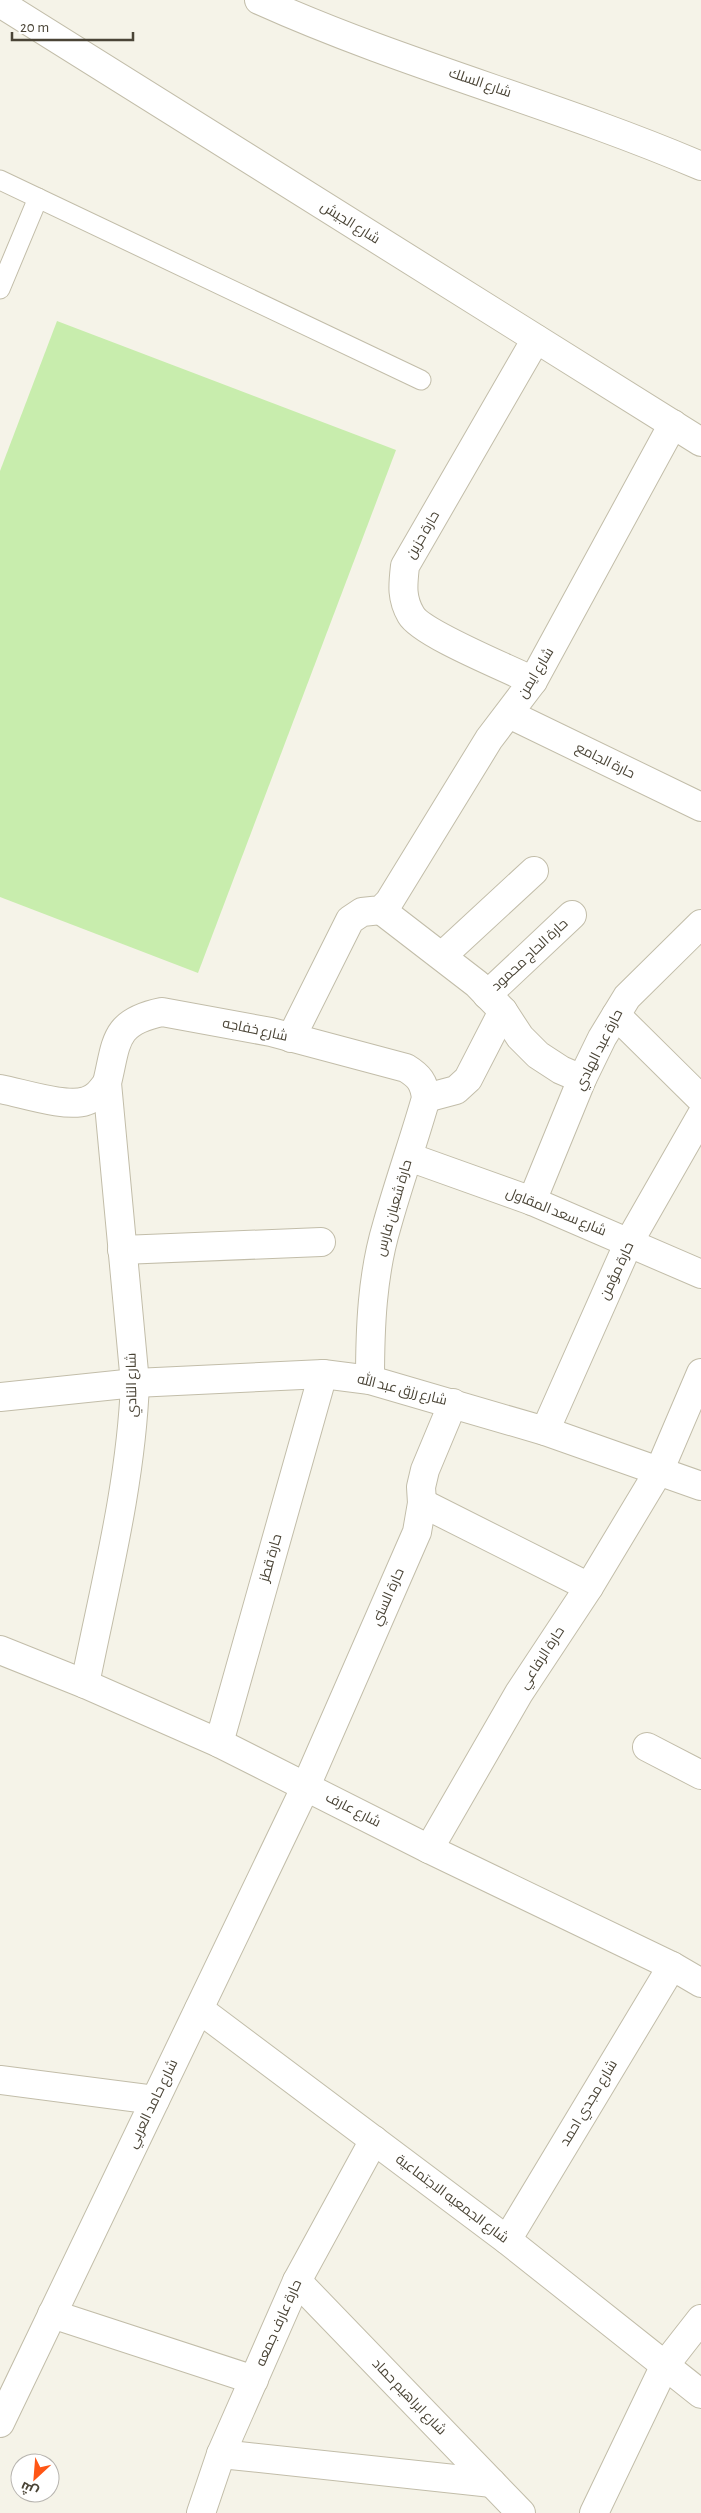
<svg xmlns="http://www.w3.org/2000/svg" width="701" height="2513" font-family="'Alegreya Sans',Cairo,sans-serif">
	<style>
		.green { fill: #c8edad }
		.lines { fill: none; stroke-linecap: round; stroke-linejoin: round }
		.lane-casing { stroke: #c2bda9; stroke-width: 21 }
		.street-casing { stroke: #c2bda9; stroke-width: 30 }
		.lane { stroke: #fff; stroke-width: 19 }
		.street { stroke: #fff; stroke-width: 28 }
		.labels { text-anchor: middle; dominant-baseline: central; stroke-width: 5; stroke-linejoin: round; paint-order: stroke }
		.street-label { font-size: 14px; fill: #4a4436; stroke: #fff }
	</style>
	<rect width="100%" height="100%" fill="#f5f3e8"/>
	<path class="green" d="M57,321L396,450L198,973L0,897V471Z"/>
	<g class="lines">
		<g class="lane-casing">
			<g id="lane">
				<path d="M0,180L421,380"/>
				<path d="M0,289L38,198"/>
			</g>
		</g>
		<g class="street-casing">
			<g id="street">
				<path d="M259,0C403,65 556,104 701,166"/>
				<path d="M0,3L701,442"/>
				<path d="M533,681C510,669 422,634 411,615C401,598 403,584 405,566L536,339"/>
				<path d="M509,714L701,807"/>
				<path d="M381,910L477,984L503,1011L520,1037L538,1055L561,1070L582,1079"/>
				<path d="M442,956L534,871"/>
				<path d="M487,995L572,915"/>
				<path d="M616,1015L701,1099"/>
				<path d="M291,1038L350,920L362,912L381,910L389,902L489,739L533,681L673,424"/>
				<path d="M0,1089C22,1093 66,1108 86,1101C96,1098 101,1091 107,1083"/>
				<path d="M426,1098L456,1090L468,1079L503,1011"/>
				<path d="M409,1157L532,1201L701,1274"/>
				<path d="M532,1201L582,1079L602,1038L627,997L701,924"/>
				<path d="M122,1250L321,1242"/>
				<path d="M0,1397L135,1383L323,1374L370,1380L545,1431L701,1486"/>
				<path d="M545,1431L629,1242L701,1116"/>
				<path d="M422,1503L589,1587"/>
				<path d="M0,1650L85,1684L219,1743L429,1849L672,1966L701,1983"/>
				<path d="M85,1684C105,1584 131,1485 135,1383L107,1083C117,1042 113,1022 162,1012L271,1032L406,1068C419,1076 424,1082 426,1098C414,1140 399,1182 387,1225C372,1275 370,1328 370,1380"/>
				<path d="M219,1743L323,1374"/>
				<path d="M647,1747L701,1775"/>
				<path d="M429,1849L519,1693L589,1587L660,1469L701,1373"/>
				<path d="M199,2009L507,2240L701,2394"/>
				<path d="M0,2080L155,2100"/>
				<path d="M507,2240L672,1966"/>
				<path d="M297,2281L521,2513"/>
				<path d="M52,2314L254,2380"/>
				<path d="M0,2423L306,1786L417,1532L422,1503L421,1487L425,1470L453,1403"/>
				<path d="M221,2454L492,2483"/>
				<path d="M201,2513L221,2454L297,2281L374,2140"/>
				<path d="M594,2513L665,2365L701,2319"/>
			</g>
		</g>
		<use href="#lane" class="lane"/>
		<use href="#street" class="street"/>
	</g>
	<g class="labels">
		<g class="street-label">
			<text transform="translate(480 83) rotate(19)">شارع السلك</text>
			<text transform="translate(350 223) rotate(32)">شارع الجيش</text>
			<text transform="translate(423 535) rotate(-60)">حارة حزين</text>
			<text transform="translate(536 673) rotate(-59)">شارع ايمن</text>
			<text transform="translate(605 761) rotate(26)">حارة الجامع</text>
			<text transform="translate(530 955) rotate(-43)">حارة الحاج محمود</text>
			<text transform="translate(255 1030) rotate(12)">شارع خفاجه</text>
			<text transform="translate(599 1050) rotate(-63)">حارة عبد الهادي</text>
			<text transform="translate(394 1208) rotate(-74)">حارة شعبان فارس</text>
			<text transform="translate(556 1212) rotate(22)">شارع سعد المقاول</text>
			<text transform="translate(617 1271) rotate(-65)">حارة مؤمن</text>
			<text transform="translate(132 1385) rotate(-91)">شارع النادي</text>
			<text transform="translate(402 1390) rotate(14)">شارع رزق عبد الله</text>
			<text transform="translate(271 1558) rotate(-74)">حارة قطز</text>
			<text transform="translate(388 1597) rotate(-66)">حارة السني</text>
			<text transform="translate(542 1658) rotate(-57)">حارة الرفاعي</text>
			<text transform="translate(353 1810) rotate(27)">شارع عارف</text>
			<text transform="translate(589 2103) rotate(-59)">شارع مجدي احمد</text>
			<text transform="translate(153 2104) rotate(-64)">شارع حامد العربي</text>
			<text transform="translate(452 2199) rotate(37)">شارع الجمعيه الاجتماعية</text>
			<text transform="translate(279 2323) rotate(-66)">حارة عارف جمعه</text>
			<text transform="translate(409 2397) rotate(46)">شارع ابراهيم حماد</text>
		</g>
	</g>
	<g transform="translate(35 2478) rotate(206)"><circle r="24" fill="#ffffff" stroke="#b7b4af"/>
	<path d="M0-4L9 19L0 12L-9 19Z" fill="#ff5615"/>
	<text y="-8" font-size="14" font-weight="bold" text-anchor="middle" fill="#4a4436">ش</text>
	</g>
	<path d="M12 32v8h121v-8" fill="none" stroke="#4a4436" stroke-width="2.5"/>
	<text x="20" y="32" font-size="15" fill="#4a4436" stroke="#ffffff" stroke-width="4" paint-order="stroke">20 m</text>
</svg>
